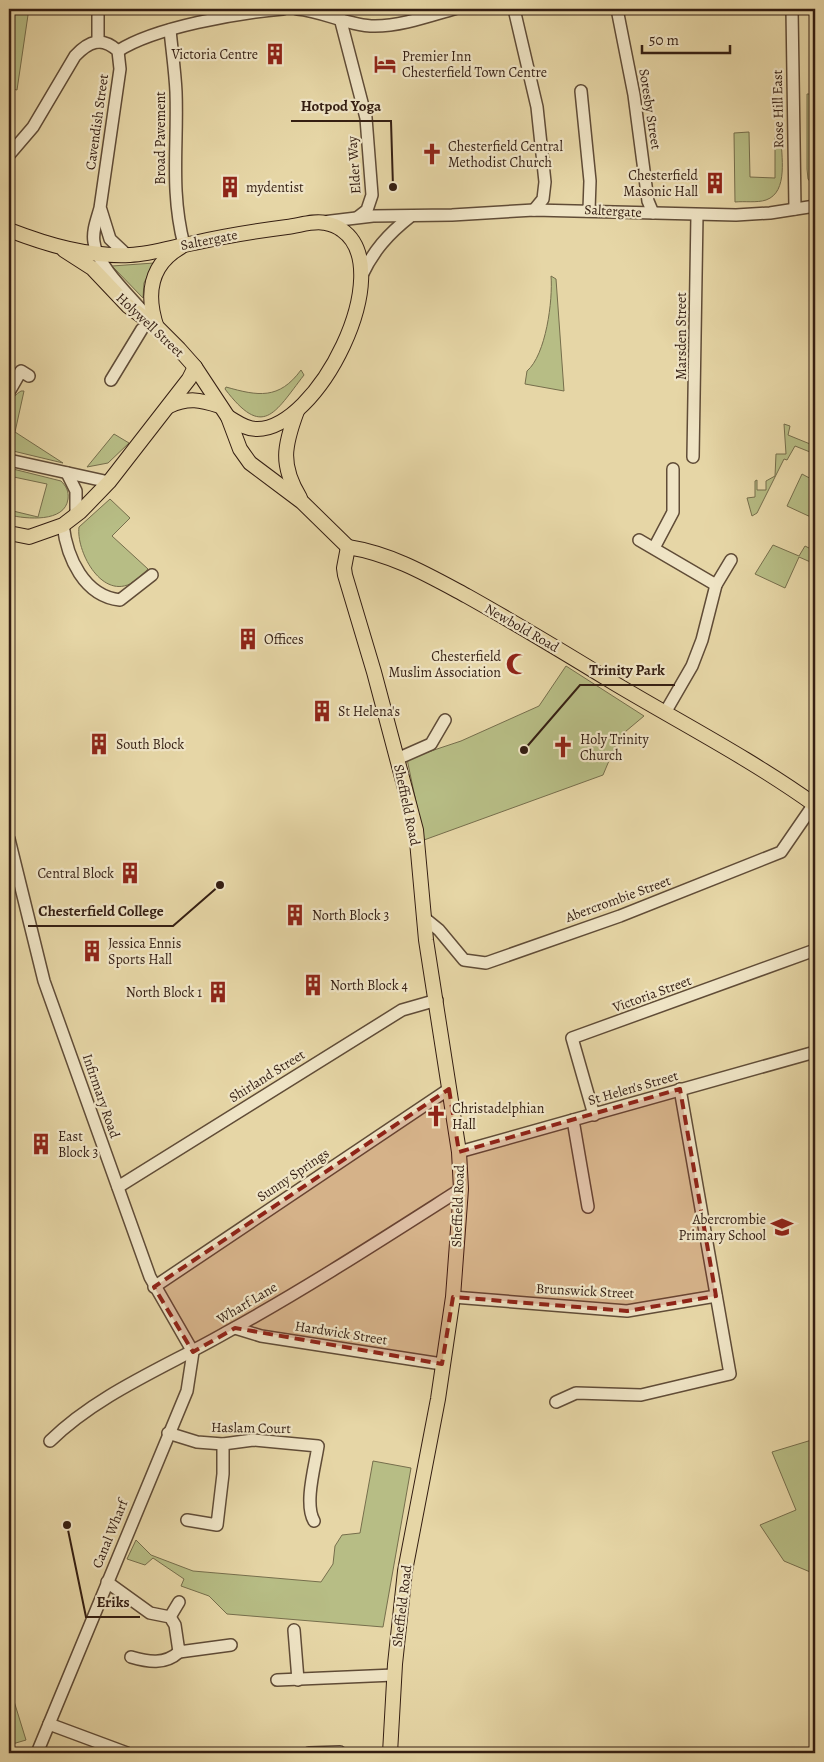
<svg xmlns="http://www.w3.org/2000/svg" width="824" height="1762" font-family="Alegreya,serif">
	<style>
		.green { fill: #b7bd85; stroke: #766e4c }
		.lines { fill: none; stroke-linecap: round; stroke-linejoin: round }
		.minor-casing { stroke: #604c37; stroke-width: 14 }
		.major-casing { stroke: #341e12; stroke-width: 16 }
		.minor { stroke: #efe4c5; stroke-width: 11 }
		.major { stroke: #e6d6a6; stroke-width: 14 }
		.marked { fill: #8f2418; fill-opacity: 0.2; stroke: #8f2418; stroke-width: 4; stroke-dasharray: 10 6; stroke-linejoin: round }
		.labels { text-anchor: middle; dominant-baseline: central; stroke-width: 4.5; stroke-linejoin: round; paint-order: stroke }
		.poi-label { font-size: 14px; fill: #341e12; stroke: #efe4c5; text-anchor: start }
		.street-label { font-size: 14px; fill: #341e12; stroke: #efe4c5 }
		.leader { fill: none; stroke: #341e12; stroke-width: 2 }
		.callout-dot { fill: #341e12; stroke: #efe4c5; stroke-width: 2 }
		.callout-label { font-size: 15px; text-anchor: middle; font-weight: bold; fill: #341e12; stroke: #efe4c5; stroke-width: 4.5; stroke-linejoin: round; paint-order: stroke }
	</style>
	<rect width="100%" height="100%" fill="#e6d6a6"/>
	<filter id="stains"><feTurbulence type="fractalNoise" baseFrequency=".004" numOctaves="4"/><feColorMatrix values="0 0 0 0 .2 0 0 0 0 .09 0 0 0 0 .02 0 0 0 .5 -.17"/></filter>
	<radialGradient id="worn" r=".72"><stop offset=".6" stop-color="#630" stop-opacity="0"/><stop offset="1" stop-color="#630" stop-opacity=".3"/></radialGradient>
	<g class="green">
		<path d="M9,9H27L28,15L17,90L9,88Z"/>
		<path d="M807,94H815V188L808,179L807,169Z"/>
		<path d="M749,132L750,177L775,178V136H781C781,155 789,192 766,200C757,203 745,201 735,202L734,133Z"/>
		<path d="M154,263L144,283L143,298L112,266Z"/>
		<path d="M551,276L556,279L564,391L525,384L527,371C546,355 553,300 551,276Z"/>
		<path d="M301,370L304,375C274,414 263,439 225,389L226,387C258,396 279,400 301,370Z"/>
		<path d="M21,391H24L15,432L63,463L9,450C9,431 2,402 21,391Z"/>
		<path d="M784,424L790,426L788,435L815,446V454L795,446L787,460L784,459L757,513L752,516L747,498L755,497V481L757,480V490H766V481L775,476L776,454H786Z"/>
		<path d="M114,434L129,443L108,463L87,467Z"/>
		<path d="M9,468L61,481C66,486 69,491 68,499C65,523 26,519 9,515V510L38,517L47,484L9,476Z"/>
		<path d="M802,474L815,481V519L787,506Z"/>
		<path d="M110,499L130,518L112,536L148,569C143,574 136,580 130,584C100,598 76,550 79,527Z"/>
		<path d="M773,545L799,556L805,546L815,551V564L799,557L785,588L755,574Z"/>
		<path d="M566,666L644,716L619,737L603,775L424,840L407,759L461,741L539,706Z"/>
		<path d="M815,1439V1574L784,1561L760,1525L796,1510L772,1452Z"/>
		<path d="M373,1461L411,1468L383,1627L227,1614L209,1596L181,1586L184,1579L153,1558L145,1565L127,1559L136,1540L151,1555L193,1571L321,1582L333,1564L335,1546L342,1535L360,1533Z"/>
		<path d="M9,1685L26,1740L9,1745Z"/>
	</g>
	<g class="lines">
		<g class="minor-casing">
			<g id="minor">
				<path d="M297,9C323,11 349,26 375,26C401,26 429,16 454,9"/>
				<path d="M514,9L537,107L545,182L543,199L534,210"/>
				<path d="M617,9L634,95L648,201L653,213"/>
				<path d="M792,9L795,209"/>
				<path d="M340,18L366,118L372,195L367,210L358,217"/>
				<path d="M170,30C172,51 175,71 176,92C178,146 170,190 184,245"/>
				<path d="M98,42V9"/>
				<path d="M118,51C155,27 238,13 283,9"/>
				<path d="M581,91L590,181L589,210"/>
				<path d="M9,155L33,127L75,56C89,41 102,36 118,51L120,69L100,208C97,219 92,231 94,242C97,266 130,296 145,314"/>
				<path d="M101,210L110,239L127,255"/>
				<path d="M323,222L373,216L452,215L534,210L736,215L770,213L815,206"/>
				<path d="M361,277C373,251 388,234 411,216"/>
				<path d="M111,380L142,329"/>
				<path d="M9,392L21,371L29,376"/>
				<path d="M693,457L697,215"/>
				<path d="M9,460L109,482"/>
				<path d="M67,473L76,491V515"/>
				<path d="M63,525C67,558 84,596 120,600L152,575"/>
				<path d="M639,540L716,585"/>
				<path d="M654,548L673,512V469"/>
				<path d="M666,711L692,666L702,640L716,585L731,560"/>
				<path d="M397,759L431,744L445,720"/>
				<path d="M9,839L44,981L150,1277L193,1352"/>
				<path d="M423,917L439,930L464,960L486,963L620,916L781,852L814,804"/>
				<path d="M594,1115L572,1038L815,950"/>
				<path d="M573,1120L588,1207"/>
				<path d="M459,1152L815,1052"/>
				<path d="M118,1187L402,1010L437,1000"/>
				<path d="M154,1287L449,1089"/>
				<path d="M453,1297L627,1311L716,1296"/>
				<path d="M235,1328L261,1336L442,1364"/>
				<path d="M556,1402L576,1393L641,1395L730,1374L680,1089"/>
				<path d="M168,1433L197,1442L223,1444L253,1440L318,1446C315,1466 304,1504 314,1521"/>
				<path d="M50,1441C99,1393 168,1366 227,1332C307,1288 384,1238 461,1189"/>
				<path d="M187,1520L217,1525L223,1474V1444"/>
				<path d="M107,1582L150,1613L170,1617L175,1625L179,1652L231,1645"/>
				<path d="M170,1617L179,1602"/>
				<path d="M294,1630L298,1680"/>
				<path d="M131,1657C148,1662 165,1665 179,1652"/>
				<path d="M277,1680L394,1675"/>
				<path d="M49,1724L127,1753"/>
				<path d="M37,1753L187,1391L193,1352"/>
				<path d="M309,1753L340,1752"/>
			</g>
		</g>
		<g class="major-casing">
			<g id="major">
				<path d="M9,230C48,245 88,257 130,255C151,254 173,247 194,243C225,236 256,231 287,227C298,226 314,220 325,223C330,224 338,227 342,230C399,270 317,431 256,429C245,429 237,422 228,417"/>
				<path d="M64,250L92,268L128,306L158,328L179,349L195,367L228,417L240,449L250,463L302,502L348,547"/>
				<path d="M157,328C146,296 149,265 181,247"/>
				<path d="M169,406C189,397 200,400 220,406"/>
				<path d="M297,411C284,446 280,465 300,498"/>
				<path d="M9,533L29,537L63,525L80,512L109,482L189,379L195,367"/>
				<path d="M348,547L344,568L345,575L374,672L416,830L426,940L459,1152L461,1189L453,1297L438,1399L405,1571L395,1664L390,1753"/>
				<path d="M348,547C392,554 428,575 467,596C517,624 565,653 614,683C681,723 751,759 815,805"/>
			</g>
		</g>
		<use href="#minor" class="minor"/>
		<use href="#major" class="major"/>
	</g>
	<path class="marked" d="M449,1089L459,1152L680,1089L716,1296L627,1311L453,1297L442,1364L235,1328L193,1352L154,1287Z"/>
	<defs>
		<g id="building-bare" transform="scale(1.725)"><path d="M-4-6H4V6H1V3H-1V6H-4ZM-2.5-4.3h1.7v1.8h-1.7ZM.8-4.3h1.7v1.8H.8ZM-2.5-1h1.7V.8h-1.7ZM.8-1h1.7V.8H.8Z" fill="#8f2418" stroke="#efe4c5" stroke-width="2.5" paint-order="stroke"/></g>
		<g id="hotel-bare" transform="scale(1.725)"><path d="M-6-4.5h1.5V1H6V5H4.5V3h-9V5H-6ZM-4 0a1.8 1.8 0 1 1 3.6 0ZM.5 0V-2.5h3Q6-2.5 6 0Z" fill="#8f2418" stroke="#efe4c5" stroke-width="2.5" paint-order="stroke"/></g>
		<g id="church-bare" transform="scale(1.725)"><path d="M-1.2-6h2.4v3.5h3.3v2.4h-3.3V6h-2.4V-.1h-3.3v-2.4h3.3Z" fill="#8f2418" stroke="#efe4c5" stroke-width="2.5" paint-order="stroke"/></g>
		<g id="mosque-bare" transform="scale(1.725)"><path d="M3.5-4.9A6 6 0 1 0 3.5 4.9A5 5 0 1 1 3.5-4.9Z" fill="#8f2418" stroke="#efe4c5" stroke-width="2.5" paint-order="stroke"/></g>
		<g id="school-bare" transform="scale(1.725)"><path d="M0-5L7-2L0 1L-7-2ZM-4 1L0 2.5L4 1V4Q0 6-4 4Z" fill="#8f2418" stroke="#efe4c5" stroke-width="2.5" paint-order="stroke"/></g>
	</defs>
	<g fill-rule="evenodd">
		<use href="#building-bare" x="275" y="54"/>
		<use href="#hotel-bare" x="385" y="64"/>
		<use href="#church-bare" x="432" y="154"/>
		<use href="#building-bare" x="715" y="183"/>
		<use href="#building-bare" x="230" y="187"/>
		<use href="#building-bare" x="248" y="639"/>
		<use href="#mosque-bare" x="517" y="664"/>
		<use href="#building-bare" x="322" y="711"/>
		<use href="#building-bare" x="99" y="744"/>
		<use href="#church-bare" x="563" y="747"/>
		<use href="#building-bare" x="130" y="873"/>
		<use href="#building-bare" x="295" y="915"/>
		<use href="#building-bare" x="92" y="951"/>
		<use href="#building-bare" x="313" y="985"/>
		<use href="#building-bare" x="218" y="992"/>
		<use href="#church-bare" x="436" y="1116"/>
		<use href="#building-bare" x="41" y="1144"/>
		<use href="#school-bare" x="782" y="1227"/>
	</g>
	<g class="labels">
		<g class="poi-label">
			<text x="258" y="54" text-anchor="end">Victoria Centre</text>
			<text x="402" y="56">Premier Inn<tspan x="402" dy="16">Chesterfield Town Centre</tspan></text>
			<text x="448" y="146">Chesterfield Central<tspan x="448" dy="16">Methodist Church</tspan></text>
			<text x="698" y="175" text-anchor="end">Chesterfield<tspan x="698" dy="16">Masonic Hall</tspan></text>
			<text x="246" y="187">mydentist</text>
			<text x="264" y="639">Offices</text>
			<text x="501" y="656" text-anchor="end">Chesterfield<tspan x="501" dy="16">Muslim Association</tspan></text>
			<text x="338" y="711">St Helena's</text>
			<text x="580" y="739">Holy Trinity<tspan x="580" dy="16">Church</tspan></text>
			<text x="116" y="744">South Block</text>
			<text x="114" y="873" text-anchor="end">Central Block</text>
			<text x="312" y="915">North Block 3</text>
			<text x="108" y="943">Jessica Ennis<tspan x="108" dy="16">Sports Hall</tspan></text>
			<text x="330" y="985">North Block 4</text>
			<text x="202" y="992" text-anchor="end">North Block 1</text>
			<text x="452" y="1108">Christadelphian<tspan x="452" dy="16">Hall</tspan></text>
			<text x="58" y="1136">East<tspan x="58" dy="16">Block 3</tspan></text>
			<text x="766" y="1219" text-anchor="end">Abercrombie<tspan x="766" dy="16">Primary School</tspan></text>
		</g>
		<g class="street-label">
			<text transform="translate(650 109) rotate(81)">Soresby Street</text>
			<text transform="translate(778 109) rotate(-91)">Rose Hill East</text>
			<text transform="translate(97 122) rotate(-82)">Cavendish Street</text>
			<text transform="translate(160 138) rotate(-90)">Broad Pavement</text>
			<text transform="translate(354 165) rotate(-94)">Elder Way</text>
			<text transform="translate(613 211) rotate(3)">Saltergate</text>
			<text transform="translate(209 240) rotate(-11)">Saltergate</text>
			<text transform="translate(150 325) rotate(43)">Holywell Street</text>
			<text transform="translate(681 336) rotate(-90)">Marsden Street</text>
			<text transform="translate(522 628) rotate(30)">Newbold Road</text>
			<text transform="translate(407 805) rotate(78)">Sheffield Road</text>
			<text transform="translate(618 899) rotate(-20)">Abercrombie Street</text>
			<text transform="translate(652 994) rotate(-20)">Victoria Street</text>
			<text transform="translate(267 1076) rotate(-32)">Shirland Street</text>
			<text transform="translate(633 1088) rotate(-16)">St Helen's Street</text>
			<text transform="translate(101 1096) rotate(71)">Infirmary Road</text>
			<text transform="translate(293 1175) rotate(-34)">Sunny Springs</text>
			<text transform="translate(458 1206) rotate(-88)">Sheffield Road</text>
			<text transform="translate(585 1291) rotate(3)">Brunswick Street</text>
			<text transform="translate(247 1303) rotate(-31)">Wharf Lane</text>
			<text transform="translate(341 1333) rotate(9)">Hardwick Street</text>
			<text transform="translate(251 1428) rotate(1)">Haslam Court</text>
			<text transform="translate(110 1534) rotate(-68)">Canal Wharf</text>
			<text transform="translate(402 1606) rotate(-83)">Sheffield Road</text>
		</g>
	</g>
	<path class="leader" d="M393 187L391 121H291M524 750L580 685H675M220 885L173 926H28M67 1525L86 1617H140"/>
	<g class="callout-dot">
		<circle cx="393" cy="187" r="5"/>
		<circle cx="524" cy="750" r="5"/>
		<circle cx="220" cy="885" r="5"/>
		<circle cx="67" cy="1525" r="5"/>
	</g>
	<g class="callout-label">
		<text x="341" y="111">Hotpod Yoga</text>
		<text x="627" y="675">Trinity Park</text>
		<text x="101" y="916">Chesterfield College</text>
		<text x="113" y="1607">Eriks</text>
	</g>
	<rect width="824" height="1762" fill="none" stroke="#e6d6a6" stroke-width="30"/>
	<rect x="10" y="10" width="804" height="1742" fill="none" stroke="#341e12" stroke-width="2.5"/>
	<rect x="15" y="15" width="794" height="1732" fill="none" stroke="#341e12"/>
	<path d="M642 45v8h88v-8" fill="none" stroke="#341e12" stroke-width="2.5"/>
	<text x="649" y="45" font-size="15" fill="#341e12" stroke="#efe4c5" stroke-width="4" paint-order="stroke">50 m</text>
	<rect width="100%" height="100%" filter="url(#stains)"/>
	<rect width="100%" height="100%" fill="url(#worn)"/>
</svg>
